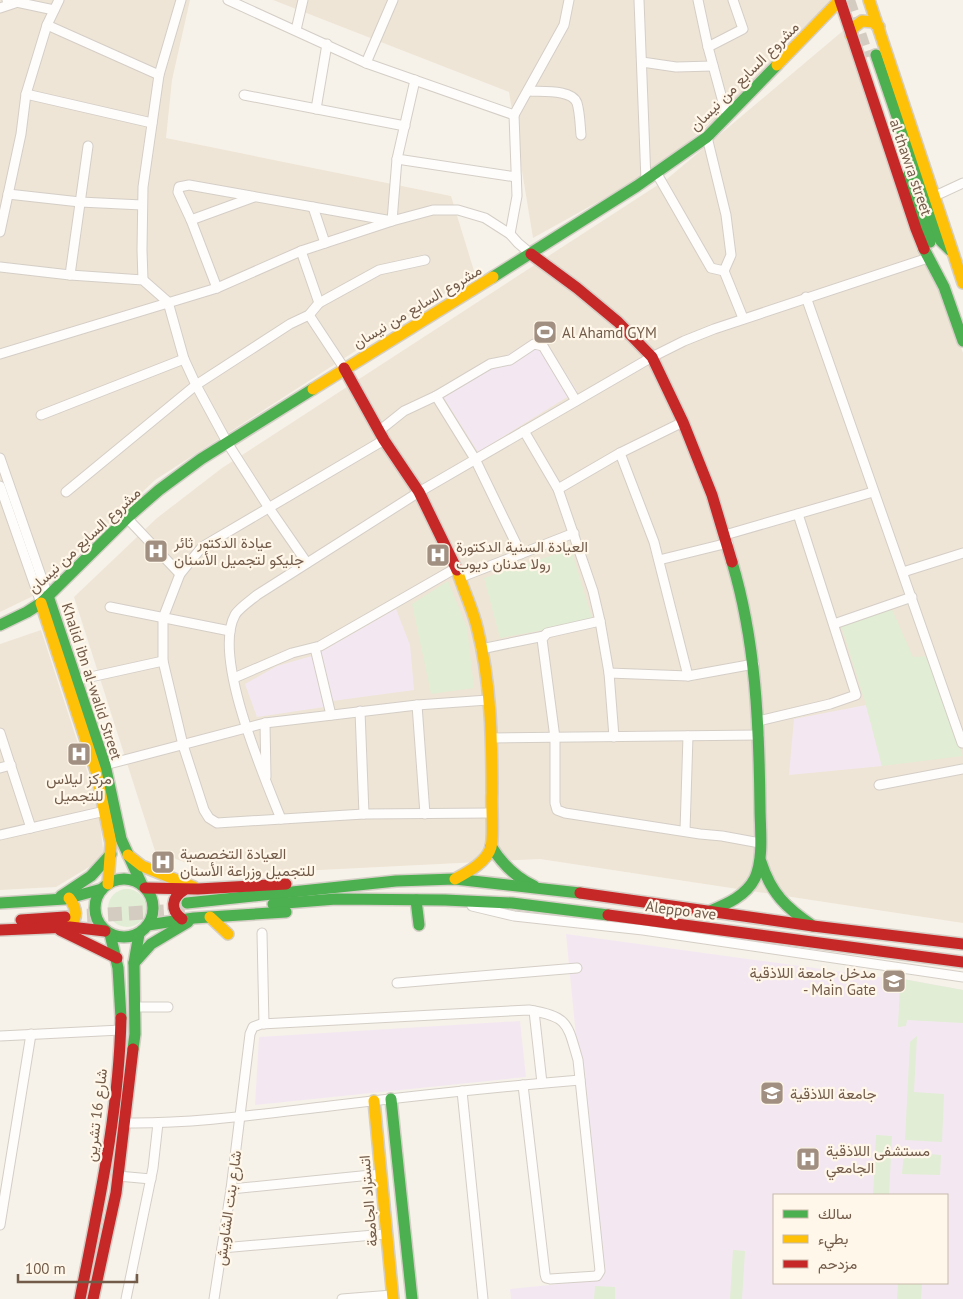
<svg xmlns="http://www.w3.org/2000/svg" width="963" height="1299" font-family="'PT Sans',Vazirmatn,sans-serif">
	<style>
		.residential { fill: #efe5d6 }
		.education { fill: #f3e8f1; fill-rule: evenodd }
		.green { fill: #e1edd4 }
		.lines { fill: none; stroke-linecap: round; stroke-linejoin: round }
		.secondary-tunnel { stroke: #d5ccc1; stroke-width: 12; stroke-dasharray: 12 6; stroke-linecap: butt }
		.primary-tunnel { stroke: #d5ccc1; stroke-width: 14; stroke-dasharray: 14 7; stroke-linecap: butt }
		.street-casing { stroke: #d4cec6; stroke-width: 11 }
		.fast-casing { stroke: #d5cfc7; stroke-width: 14 }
		.slow-casing { stroke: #d5cfc7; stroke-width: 14 }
		.jam-casing { stroke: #d5cfc7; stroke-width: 14 }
		.street { stroke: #fefdfc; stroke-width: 9 }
		.fast { stroke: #4caf50; stroke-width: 11 }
		.slow { stroke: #ffc107; stroke-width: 11 }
		.jam { stroke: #c62828; stroke-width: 11 }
		.labels { text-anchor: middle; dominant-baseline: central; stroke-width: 4.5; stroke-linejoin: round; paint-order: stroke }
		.street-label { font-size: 15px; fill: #735b4a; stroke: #fff7e9 }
		.poi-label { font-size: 15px; fill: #735b4a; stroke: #fff7e9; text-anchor: start }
	</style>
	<rect width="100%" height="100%" fill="#f6f2e9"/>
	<g class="residential">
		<path d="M0,0H190L172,80L166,138L451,196L475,274L155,480L31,597L0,612Z"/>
		<path d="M273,0H837L840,8L659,168L533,238L509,92Z"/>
		<path d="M851,24L963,353V923L540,859L218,875L155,851L74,597L157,518L222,468L667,179Z"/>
		<path d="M41,630L98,805L104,858L56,887L0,890V644Z"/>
	</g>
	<g class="education">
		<path d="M541,334L577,391L478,452L442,395Z"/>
		<path d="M396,609L410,645L414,690L332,701L321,652Z"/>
		<path d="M312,656L324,707L257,717L245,684L277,666Z"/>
		<path d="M866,705L882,766L789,775L794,719Z"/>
		<path d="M566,934L887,978V982L902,983L903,979L963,990V1299H511L510,1289L598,1280L595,1231ZM774,1195H947V1283H774Z"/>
		<path d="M520,1021L526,1077L255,1105L259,1037Z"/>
	</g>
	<g class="green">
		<path d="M571,549L593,621L500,638L484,578Z"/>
		<path d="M448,581L467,627L474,688L431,694L412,604Z"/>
		<path d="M891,607L913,657L928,656L963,756L882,766L866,705L840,622Z"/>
		<circle cx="127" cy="908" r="19"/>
		<path d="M903,979L963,990V1023L907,1020L906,1026L898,1027L900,983H902Z"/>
		<path d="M917,1036L914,1092L944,1094L942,1142L905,1140L910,1042Z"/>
		<path d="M876,1135L892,1136L889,1195H873Z"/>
		<path d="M904,1152L941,1155L940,1175L902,1174Z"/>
		<path d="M733,1250L745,1251L742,1299H730Z"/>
		<path d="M898,1283H922L921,1299H897Z"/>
		<path d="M595,1286L615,1287V1299H594Z"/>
	</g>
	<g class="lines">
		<path class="secondary-tunnel" d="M849,0L868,57"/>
		<path class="primary-tunnel" d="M66,917L188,910"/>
		<g class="street-casing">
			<g id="street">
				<path d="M7,0L54,10"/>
				<path d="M228,0L366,63L514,115L517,196L510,234"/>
				<path d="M639,0L646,181"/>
				<path d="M698,0L708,47L727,117"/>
				<path d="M0,8L15,3"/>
				<path d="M47,25L159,75"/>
				<path d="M296,30L303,0"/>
				<path d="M708,47L743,29L733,0"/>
				<path d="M642,62L676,67L713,66"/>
				<path d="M366,63L393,0"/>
				<path d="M529,91C541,92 572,89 577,103C580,113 580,125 581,135"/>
				<path d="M26,94L152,123"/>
				<path d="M244,95L405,126"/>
				<path d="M316,109L327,44"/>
				<path d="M514,115L564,25L569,0"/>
				<path d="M707,137L726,215L731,255L724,271"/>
				<path d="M397,159L516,177"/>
				<path d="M657,174L711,268L724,271L743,318"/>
				<path d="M8,194L80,202L142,205"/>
				<path d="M935,196L963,183"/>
				<path d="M313,207L325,243"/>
				<path d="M191,220L254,197"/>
				<path d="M0,232L21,134L26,94L47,25L59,0"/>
				<path d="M301,251L319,303"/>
				<path d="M0,267L70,275L143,280L168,302L184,359L196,385L228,444L269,508L307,563"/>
				<path d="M70,275L88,146"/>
				<path d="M143,280L142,250L143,187L159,75L181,0"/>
				<path d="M217,288L191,220L178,192L179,187L189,185L392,221L397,159L415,80"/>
				<path d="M806,297L962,743"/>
				<path d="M309,315L344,368"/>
				<path d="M0,354L217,288L301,251L392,221L433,210H458L485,218L510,234L518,243L531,254"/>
				<path d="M41,415L184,359"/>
				<path d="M379,431L404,411L436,396"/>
				<path d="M524,431L558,489L593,591L600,621L609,673L614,737"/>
				<path d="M384,440L202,547L180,574L163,618V661L183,745L204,810L209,818L217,823L364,814L491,813"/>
				<path d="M620,453L654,542L688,676"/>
				<path d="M0,458L48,596"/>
				<path d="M0,486L41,603"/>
				<path d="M558,489L620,453L683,422"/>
				<path d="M66,492L196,385L290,324L309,315L319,303L379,270L425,260"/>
				<path d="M127,518L180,574"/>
				<path d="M725,535L873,492"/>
				<path d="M521,554L475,459L436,396L490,364L510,360L534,344L543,346L576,401"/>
				<path d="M659,560L728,543"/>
				<path d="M903,572L963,553"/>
				<path d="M459,578L574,533"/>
				<path d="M110,607L230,631"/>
				<path d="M600,621L547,633L542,639L555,738V803L557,810L565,813L700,834L722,836L760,843"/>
				<path d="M834,624L912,597"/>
				<path d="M315,648L331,715"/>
				<path d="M481,649L544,636"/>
				<path d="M609,673L688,676L754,664"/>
				<path d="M234,678L292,653L320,646L456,568"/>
				<path d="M77,680L163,661"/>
				<path d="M417,705L425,814"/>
				<path d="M360,711L364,814"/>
				<path d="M758,721L830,704L856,695L798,514"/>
				<path d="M265,723L266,777"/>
				<path d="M0,733L31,828"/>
				<path d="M492,738L759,735"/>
				<path d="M105,765L265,723L417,705L488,700"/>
				<path d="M0,768L11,765"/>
				<path d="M879,785L963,769"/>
				<path d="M281,819C264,776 212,657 235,615C238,609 251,600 257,595L419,492L652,357L684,341L714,329L928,258"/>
				<path d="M685,831L688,736"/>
				<path d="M0,835L105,811"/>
				<path d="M472,906L514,916L643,930L963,977"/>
				<path d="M262,933L264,1024"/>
				<path d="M397,983L577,968"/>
				<path d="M134,1007H168"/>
				<path d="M534,1011L542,1083"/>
				<path d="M0,1036L121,1030"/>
				<path d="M462,1091L483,1299"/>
				<path d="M125,1123C193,1124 262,1114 330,1106C413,1096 496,1087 580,1080"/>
				<path d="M118,1176L151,1179"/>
				<path d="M231,1189L381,1174"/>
				<path d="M0,1225L31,1034"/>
				<path d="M222,1248L386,1234"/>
				<path d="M126,1299L153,1168L158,1123"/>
				<path d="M214,1299L231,1189L250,1034L253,1027L261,1024L529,1010C569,1017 567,1023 578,1060L600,1271L597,1276L550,1279L546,1278L545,1274L523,1085"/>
				<path d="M342,1299L392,1295"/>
			</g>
		</g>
		<g class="fast-casing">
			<g id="fast">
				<path d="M876,55L936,231L941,241L950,250"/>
				<path d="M908,176L930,242"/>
				<path d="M924,249L944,287L963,341"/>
				<path d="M493,277L637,186L707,137L777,65"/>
				<path d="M48,596L105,765L121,839L142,885"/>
				<path d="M0,625L27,612L41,603L128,517L159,490L201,459L313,389"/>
				<path d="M491,846C502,864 515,877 534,886"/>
				<path d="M761,862C771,893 786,908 813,926"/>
				<circle cx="124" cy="908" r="29"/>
				<path d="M61,896L91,876L111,854"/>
				<path d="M416,900L419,925"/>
				<path d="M0,903L65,899L102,889"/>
				<path d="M187,903L396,881L455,879L580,893"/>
				<path d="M273,904L336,899L445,900L512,903L608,915"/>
				<path d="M710,911C727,904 746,896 755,878C764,857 760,829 760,807C759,724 756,642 732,562"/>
				<path d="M148,925L194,918L286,912"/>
				<path d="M110,934L118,968L121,1018"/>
				<path d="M134,963L151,944L188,922"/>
				<path d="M133,1049L135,1034L134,963L139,934"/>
				<path d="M391,1099L412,1299"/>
			</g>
		</g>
		<g class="slow-casing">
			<g id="slow">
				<path d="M869,0L963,283"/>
				<path d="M851,35L853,28L862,21L873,22L879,27"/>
				<path d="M777,65L840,0"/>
				<path d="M313,389L493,277"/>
				<path d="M41,603L96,771L111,843L108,884"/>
				<path d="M128,855L142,866L194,887"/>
				<path d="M455,879C468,872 487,862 491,847C494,836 491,806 492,793C492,738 491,682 477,627C472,607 463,589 457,570"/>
				<path d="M69,898C77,908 78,917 70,927"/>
				<path d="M210,917L228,934"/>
				<path d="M374,1101L393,1299"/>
			</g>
		</g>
		<g class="jam-casing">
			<g id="jam">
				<path d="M840,0L916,229L924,249"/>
				<path d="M531,254L577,288L618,322L652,357L683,422L712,495L732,562"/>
				<path d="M344,368L384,440L419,492L457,570"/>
				<path d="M145,888L198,889L286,884"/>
				<path d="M580,893L813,926L963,944"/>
				<path d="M608,915L963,962"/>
				<path d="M182,919C170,910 171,898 184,890"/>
				<path d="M21,920L65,917"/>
				<path d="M0,930L70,927L105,931"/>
				<path d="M60,930L117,958"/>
				<path d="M80,1299C98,1207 119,1113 121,1018"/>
				<path d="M93,1299L116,1193L133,1049"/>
			</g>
		</g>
		<use href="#street" class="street"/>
		<use href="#fast" class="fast"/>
		<use href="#slow" class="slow"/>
		<use href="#jam" class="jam"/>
	</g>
	<defs>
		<g id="stadium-square" transform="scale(1.25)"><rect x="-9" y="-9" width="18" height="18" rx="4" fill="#a19082" stroke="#fff7e9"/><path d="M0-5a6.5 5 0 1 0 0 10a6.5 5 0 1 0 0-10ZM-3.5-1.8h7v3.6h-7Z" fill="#fff"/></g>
		<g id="hospital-square" transform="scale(1.25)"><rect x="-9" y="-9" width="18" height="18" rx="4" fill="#a19082" stroke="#fff7e9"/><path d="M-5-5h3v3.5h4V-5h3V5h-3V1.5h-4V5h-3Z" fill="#fff"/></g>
		<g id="university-square" transform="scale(1.25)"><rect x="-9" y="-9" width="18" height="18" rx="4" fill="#a19082" stroke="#fff7e9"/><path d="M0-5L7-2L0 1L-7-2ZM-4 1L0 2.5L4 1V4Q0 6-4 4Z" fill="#fff"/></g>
	</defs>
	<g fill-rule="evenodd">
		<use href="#stadium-square" x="545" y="332"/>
		<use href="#hospital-square" x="156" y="551"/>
		<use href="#hospital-square" x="438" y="555"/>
		<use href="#hospital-square" x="79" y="754"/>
		<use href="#hospital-square" x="163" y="862"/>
		<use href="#university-square" x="894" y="981"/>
		<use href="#university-square" x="772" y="1093"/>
		<use href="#hospital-square" x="808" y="1159"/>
	</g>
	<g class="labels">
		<g class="street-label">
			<text transform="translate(744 76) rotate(-45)">مشروع السابع من نيسان</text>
			<text transform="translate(911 167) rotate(71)">al thawra street</text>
			<text transform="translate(417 306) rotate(-31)">مشروع السابع من نيسان</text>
			<text transform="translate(84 540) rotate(-43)">مشروع السابع من نيسان</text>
			<text transform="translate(92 681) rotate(72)">Khalid ibn al-walid Street</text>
			<text transform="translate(681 910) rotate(7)">Aleppo ave</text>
			<text transform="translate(96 1115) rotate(-83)">شارع 16 تشرين</text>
			<text transform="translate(368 1201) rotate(-95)">اتستراد الجامعة</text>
			<text transform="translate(228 1208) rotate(-82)">شارع بنت الشاويش</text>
		</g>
		<g class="poi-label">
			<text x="562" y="332">Al Ahamd GYM</text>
			<text x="174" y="542">عيادة الدكتور ثائر<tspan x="174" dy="17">جليكو لتجميل الأسنان</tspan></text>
			<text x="456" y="546">العيادة السنية الدكتورة<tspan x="456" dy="17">رولا عدنان ديوب</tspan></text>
			<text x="79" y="778" text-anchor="middle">مركز ليلاس<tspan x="79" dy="17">للتجميل</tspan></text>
			<text x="180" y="853">العيادة التخصصية<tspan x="180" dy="17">للتجميل وزراعة الأسنان</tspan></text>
			<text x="876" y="972" text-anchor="end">مدخل جامعة اللاذقية<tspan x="876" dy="17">- Main Gate</tspan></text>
			<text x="790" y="1093">جامعة اللاذقية</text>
			<text x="826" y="1150">مستشفى اللاذقية<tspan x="826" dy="17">الجامعي</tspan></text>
		</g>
	</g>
	<rect x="773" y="1194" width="175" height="90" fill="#fff7e9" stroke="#c7b9a9"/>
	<rect x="783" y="1210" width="25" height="8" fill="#4caf50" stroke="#c7b9a9"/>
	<text x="818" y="1219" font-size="15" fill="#735b4a">سالك</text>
	<rect x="783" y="1235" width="25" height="8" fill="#ffc107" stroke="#c7b9a9"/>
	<text x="818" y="1244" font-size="15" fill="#735b4a">بطيء</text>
	<rect x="783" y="1260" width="25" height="8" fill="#c62828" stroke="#c7b9a9"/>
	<text x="818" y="1269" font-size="15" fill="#735b4a">مزدحم</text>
	<path d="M18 1274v8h119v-8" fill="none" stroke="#735b4a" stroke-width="2.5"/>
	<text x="25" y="1274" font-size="15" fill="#735b4a" stroke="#fff7e9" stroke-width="4" paint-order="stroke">100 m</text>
</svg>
